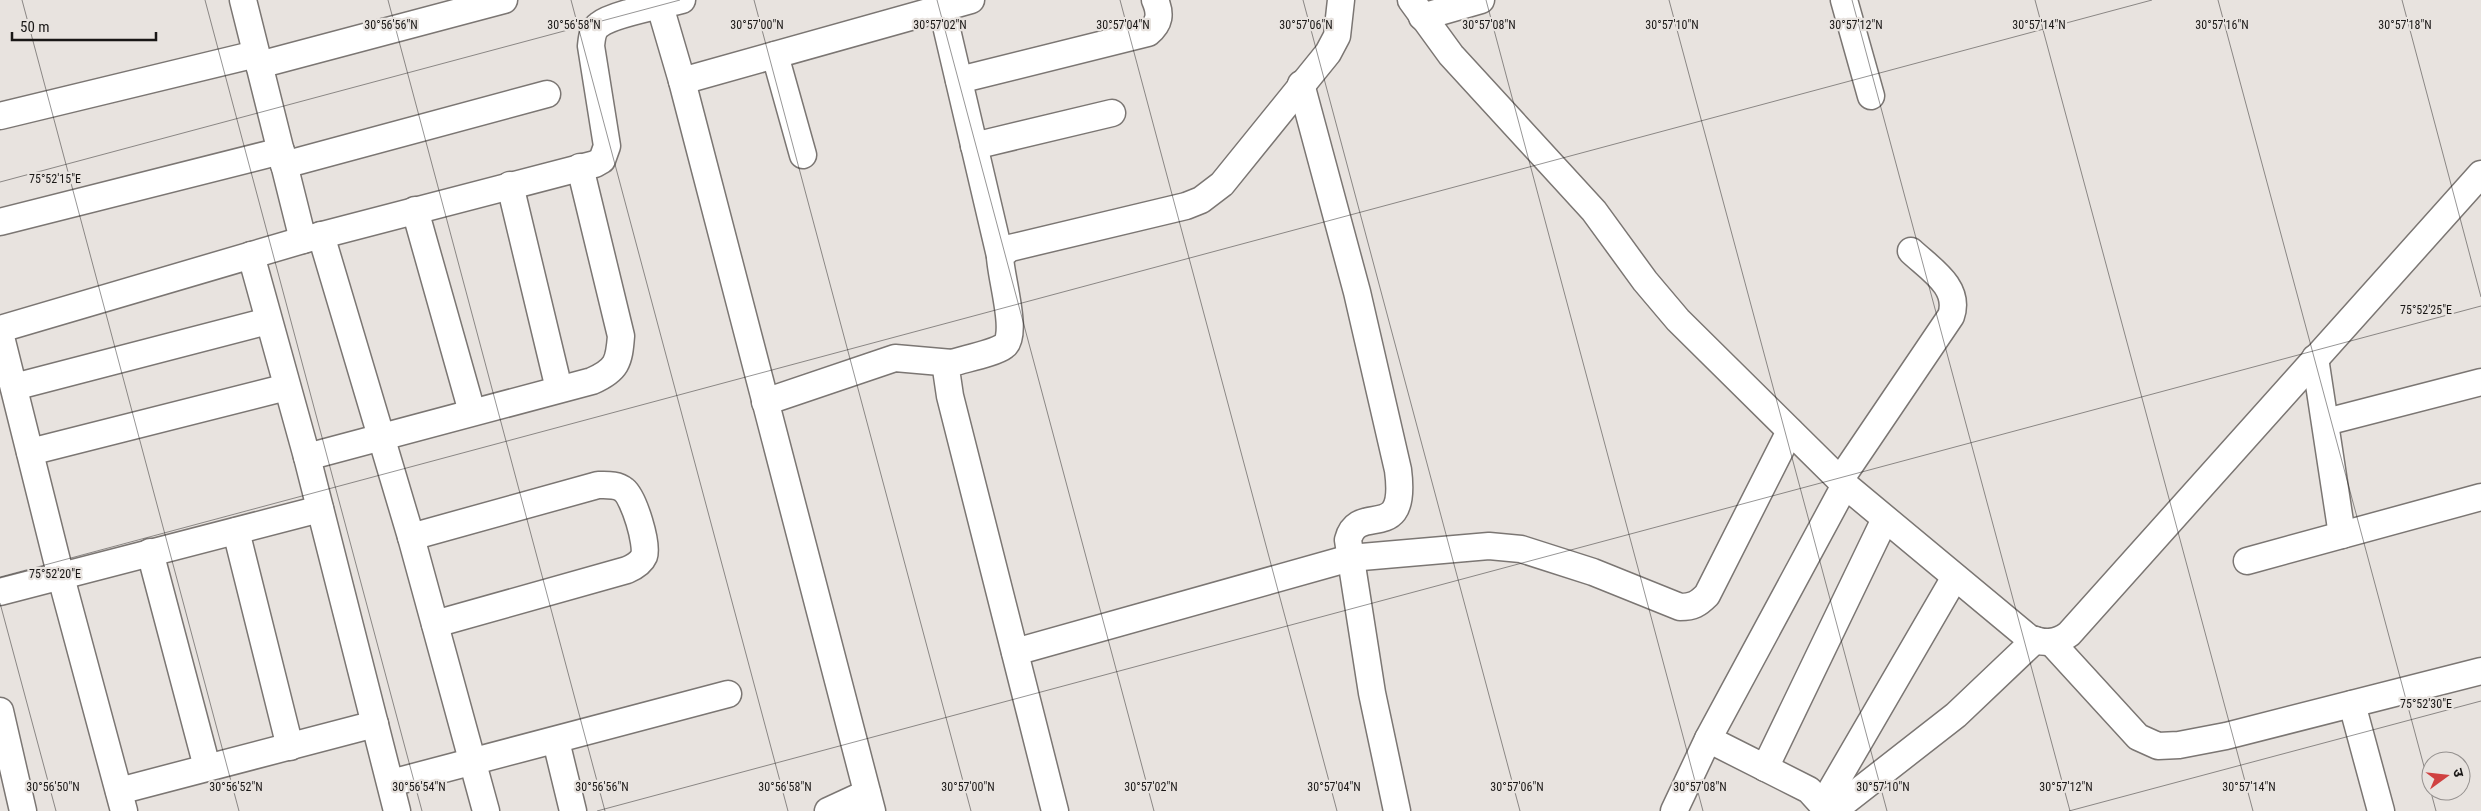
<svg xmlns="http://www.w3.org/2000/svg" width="2481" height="811" font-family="'Roboto Condensed','Noto Sans Devanagari',sans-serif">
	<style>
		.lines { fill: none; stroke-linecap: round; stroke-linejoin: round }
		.minor-casing { stroke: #7b7673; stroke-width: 29 }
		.minor { stroke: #fff; stroke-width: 26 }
		.ticks { fill: none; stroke: #191716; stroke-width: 1; stroke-opacity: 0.45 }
		.ticks-label { font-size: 12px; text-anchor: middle; fill: #191716; stroke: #e8e3df; stroke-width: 4.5; stroke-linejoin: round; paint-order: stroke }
	</style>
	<rect width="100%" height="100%" fill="#e8e3df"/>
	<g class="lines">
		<g class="minor-casing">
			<g id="minor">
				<path d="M243,0L303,240"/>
				<path d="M940,0L1000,256"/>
				<path d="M1411,0L1451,55L1594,211L1645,281L1678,320L1845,485L2029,638C2044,644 2056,644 2069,634L2481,174"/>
				<path d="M1844,0L1871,96"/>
				<path d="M660,6L682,81L872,811"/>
				<path d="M1422,17L1481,0"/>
				<path d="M775,55L803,155"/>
				<path d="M259,65L504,0"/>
				<path d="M959,80L1148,33C1160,23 1161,14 1155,0"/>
				<path d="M682,81L971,0"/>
				<path d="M1301,84L1357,292L1398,470C1408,547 1358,500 1348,540L1372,693L1397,811"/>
				<path d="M0,116L256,54"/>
				<path d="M974,146L1112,113"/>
				<path d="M284,165L547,94"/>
				<path d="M510,185L559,389"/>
				<path d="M415,210L472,412"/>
				<path d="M0,222L281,151"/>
				<path d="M321,235L411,537L486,811"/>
				<path d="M251,255L307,457L397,811"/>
				<path d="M0,329L303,240L595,164L602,160L607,146L591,46C592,38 592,30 599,25C612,14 663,5 682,0"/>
				<path d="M0,333L61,577L124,811"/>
				<path d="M2315,358L2342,535"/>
				<path d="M14,387L268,321"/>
				<path d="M765,402L895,358L952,363"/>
				<path d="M2326,422L2481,382"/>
				<path d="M30,452L287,387"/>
				<path d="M307,457L592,381C617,370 619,362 621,336L580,167"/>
				<path d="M1840,480L1951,316C1961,287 1930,269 1911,251"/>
				<path d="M236,531L290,747"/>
				<path d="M411,537L598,485C607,485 617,484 624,490C634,498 648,544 644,556C641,563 634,567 627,570L435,624"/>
				<path d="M150,552L207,767"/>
				<path d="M2247,561L2481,497"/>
				<path d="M0,592L320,509"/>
				<path d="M2051,642L2138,737L2158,746L2179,745L2226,736L2481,671"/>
				<path d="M1015,652L1350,558L1489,546L1521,549L1593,572L1680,607C1693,607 1698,604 1707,595L1790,431"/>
				<path d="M2352,704L2381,811"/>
				<path d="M0,711L23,811"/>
				<path d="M1708,739L1809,790L1828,811"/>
				<path d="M556,741L573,811"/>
				<path d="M1765,768L1885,519"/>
				<path d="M391,783L728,694"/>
				<path d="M119,791L375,724"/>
				<path d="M1823,804L1955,577"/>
				<path d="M828,811L867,793"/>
				<path d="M1055,811L950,396L946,369L952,363C964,359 995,353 1004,346C1019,336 1000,275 1000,256L1010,248L1186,206L1201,200L1222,184L1328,53L1337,36L1341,0"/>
				<path d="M1674,811L1708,739L1845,485"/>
				<path d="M1833,811L1956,715L2035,640"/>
			</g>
		</g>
		<use href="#minor" class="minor"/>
	</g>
	<path class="ticks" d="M22,0L239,811M205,0L422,811M388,0L605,811M571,0L788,811M754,0L971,811M937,0L1154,811M1120,0L1337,811M1303,0L1520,811M1486,0L1703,811M1669,0L1887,811M1852,0L2070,811M2035,0L2253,811M2218,0L2436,811M2402,0L2481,297M0,182L680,0M0,577L2152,0M0,603L56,811M597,811L2481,306M2069,811L2481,701"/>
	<g class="ticks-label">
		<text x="391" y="29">30°56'56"N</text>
		<text x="574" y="29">30°56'58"N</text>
		<text x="757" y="29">30°57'00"N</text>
		<text x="940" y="29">30°57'02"N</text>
		<text x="1123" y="29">30°57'04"N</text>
		<text x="1306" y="29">30°57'06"N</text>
		<text x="2039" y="29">30°57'14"N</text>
		<text x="2222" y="29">30°57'16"N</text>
		<text x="2405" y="29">30°57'18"N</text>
		<text x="1489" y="29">30°57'08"N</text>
		<text x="1672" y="29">30°57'10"N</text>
		<text x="1856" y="29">30°57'12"N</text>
		<text x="55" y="183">75°52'15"E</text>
		<text x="2426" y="314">75°52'25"E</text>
		<text x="55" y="578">75°52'20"E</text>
		<text x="2426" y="708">75°52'30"E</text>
		<text x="53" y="791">30°56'50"N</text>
		<text x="236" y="791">30°56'52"N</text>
		<text x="419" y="791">30°56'54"N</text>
		<text x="602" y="791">30°56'56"N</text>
		<text x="785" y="791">30°56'58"N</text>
		<text x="968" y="791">30°57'00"N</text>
		<text x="1151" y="791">30°57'02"N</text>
		<text x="1334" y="791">30°57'04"N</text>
		<text x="1517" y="791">30°57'06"N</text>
		<text x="1700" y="791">30°57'08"N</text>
		<text x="1883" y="791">30°57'10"N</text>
		<text x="2066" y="791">30°57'12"N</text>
		<text x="2249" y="791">30°57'14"N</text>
	</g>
	<g transform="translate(2446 776) rotate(75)"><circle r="24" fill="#e8e3df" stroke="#95918f"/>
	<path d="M0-4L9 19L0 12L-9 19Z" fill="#d04141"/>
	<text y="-8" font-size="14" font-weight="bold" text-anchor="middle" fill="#191716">उ</text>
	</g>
	<path d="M12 32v8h144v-8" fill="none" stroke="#191716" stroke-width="2.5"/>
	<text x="20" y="32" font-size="15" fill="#191716" stroke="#e8e3df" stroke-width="4" paint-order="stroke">50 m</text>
</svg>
